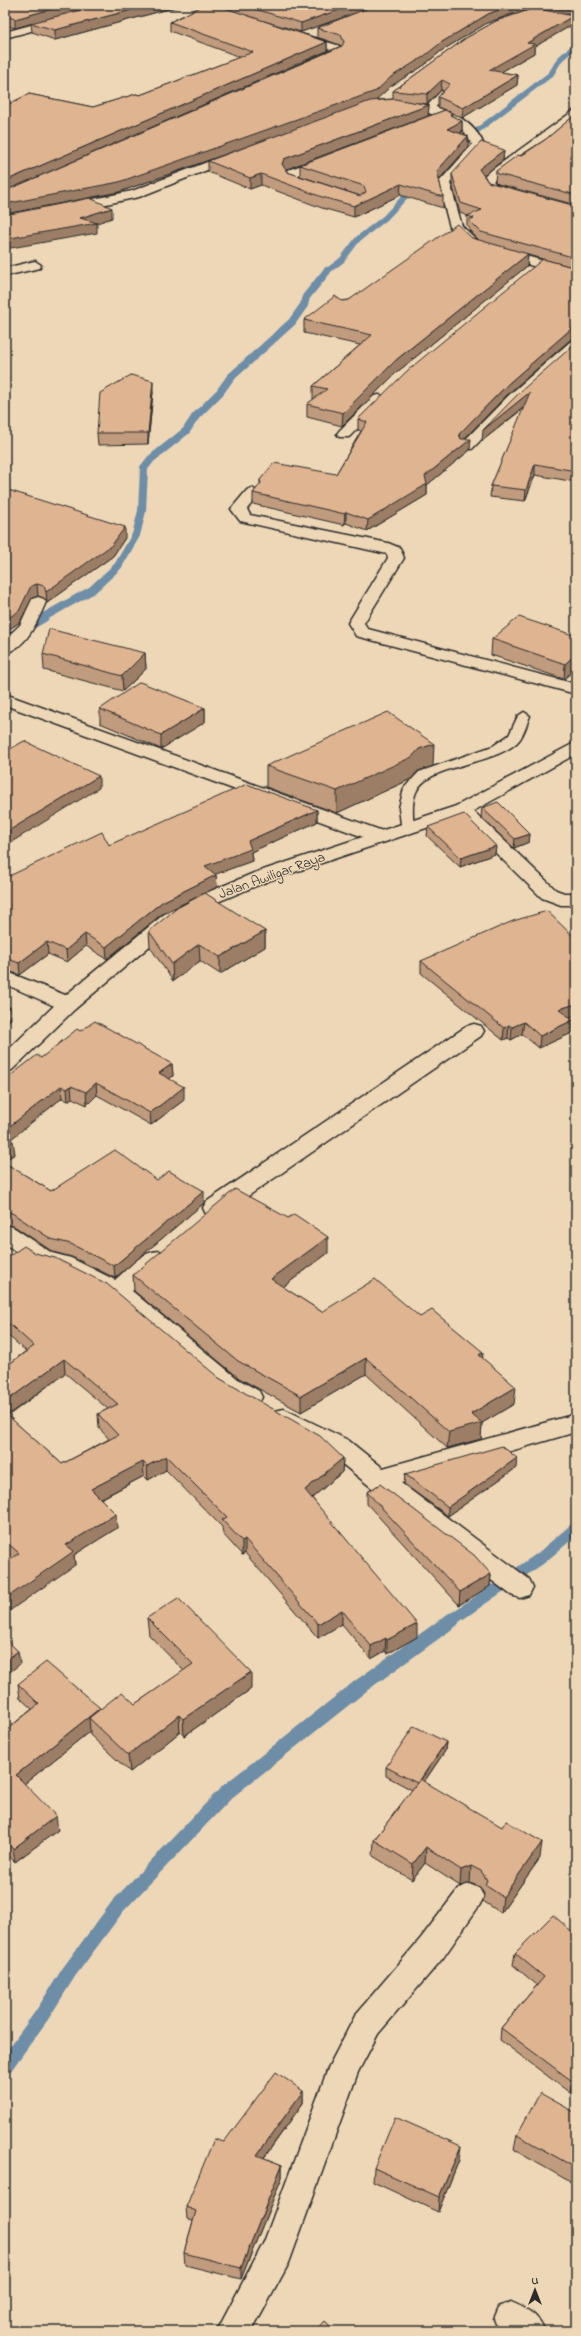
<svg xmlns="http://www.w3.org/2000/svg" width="581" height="2336" font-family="'Indie Flower',sans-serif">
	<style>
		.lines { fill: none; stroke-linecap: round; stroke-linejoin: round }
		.stream-far4 { stroke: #6e8da7; stroke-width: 5.5 }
		.stream-far3 { stroke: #6e8da7; stroke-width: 8 }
		.stream-far2 { stroke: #6e8da7; stroke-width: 10 }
		.stream-far1 { stroke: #6e8da7; stroke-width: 12 }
		.stream { stroke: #6e8da7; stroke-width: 15 }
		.service-casing { stroke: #2b2b2b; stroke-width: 3 }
		.minor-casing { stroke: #2b2b2b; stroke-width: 3 }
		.tertiary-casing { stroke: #2b2b2b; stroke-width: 3 }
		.service { fill: #edd7b6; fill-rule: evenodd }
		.minor { fill: #edd7b6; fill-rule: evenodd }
		.tertiary { fill: #edd7b6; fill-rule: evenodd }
		.wall { fill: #c09b7d; stroke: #2b2b2b; fill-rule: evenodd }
		.shaded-wall { fill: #9c7e66; stroke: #2b2b2b }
		.building { fill: #dfb491; stroke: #2b2b2b }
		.labels { text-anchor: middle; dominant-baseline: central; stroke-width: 3; stroke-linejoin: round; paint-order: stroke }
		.street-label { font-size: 14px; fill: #2b2b2b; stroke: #edd7b6 }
	</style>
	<rect width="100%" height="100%" fill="#edd7b6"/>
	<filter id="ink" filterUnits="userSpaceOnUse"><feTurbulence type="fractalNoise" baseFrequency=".025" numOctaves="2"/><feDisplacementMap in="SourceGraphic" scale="8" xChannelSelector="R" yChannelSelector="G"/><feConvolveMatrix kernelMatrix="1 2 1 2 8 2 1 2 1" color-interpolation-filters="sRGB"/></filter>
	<g filter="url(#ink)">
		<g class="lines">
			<g class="stream-far4">
				<path d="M465,140L551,74L560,59L576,45"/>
				<path d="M326,272L342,260L358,239L385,218L415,186"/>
			</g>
			<path class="stream-far3" d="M42,618L92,590L118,566L136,535L142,511L144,468L151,459L186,431L196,416L220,392L230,378L292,322L304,305L306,297L327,271"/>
			<path class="stream-far2" d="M5,640L44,617"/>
			<path class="stream-far1" d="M450,1621L541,1558L576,1528"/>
			<path class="stream" d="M5,2066L42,2015L69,1972L118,1906L227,1792L362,1685L452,1620"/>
			<g class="service-casing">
				<g id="service">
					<path d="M441,91L448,93L432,111H426V107Z"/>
					<path d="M524,712L530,716C527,723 525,732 520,739C500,765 431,763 417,790C411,801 413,816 414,829L412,832H402L399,808L404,788L419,772L493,746L509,735L518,716Z"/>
				</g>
			</g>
			<g class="minor-casing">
				<g id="minor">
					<path d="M105,5H122L121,7L5,38V32Z"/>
					<path d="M298,33L340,46L342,52L318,66H310V62L331,50L294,38L293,36Z"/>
					<path d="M399,101C431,103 471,113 484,145L450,183L462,226L480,243L576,270V278L472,249L450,227L438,183L472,145C460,113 422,113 395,106L393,104L395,102Z"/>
					<path d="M576,109V117L493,181L497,185L515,190L517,193L515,196C502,199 487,190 480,180L482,177Z"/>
					<path d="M236,151L242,155L240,157L139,197L69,212L63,208L69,204L132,191Z"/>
					<path d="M328,156L334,160L332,162L296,176L316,182L318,185L316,188L312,189L288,182L283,174L285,171Z"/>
					<path d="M35,261L41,265L40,268L5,276V268Z"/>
					<path d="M576,340V351L519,401L472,449H462L460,446L462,443L509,395L571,341Z"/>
					<path d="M379,395L384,396L386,399L384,402L349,437H339L337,434L339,431L374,396Z"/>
					<path d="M252,488L260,493L247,509L250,515L388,543L400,548L404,558L364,623L368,629L576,684V694L356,636L348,623L388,558L387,554L240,521L231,509L247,490Z"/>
					<path d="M38,597L44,599L46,602C38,620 27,648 5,653V639L20,625L32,599Z"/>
					<path d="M5,694L388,833L390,837L388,841L381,843L374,841L5,705Z"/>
					<path d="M462,804L468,806L556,890L564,893H576V905H561L542,898L456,814L453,810L456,806Z"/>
					<path d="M5,971L75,999L78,1004L75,1009L68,1010L61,1009L5,984Z"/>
					<path d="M474,1024L481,1026L484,1031L481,1036L222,1214L214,1216L206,1214L203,1208L206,1202L467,1026Z"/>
					<path d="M5,1225L13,1227L52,1253L71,1258L115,1280C129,1268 145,1247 164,1252L167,1258L164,1264L132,1291L238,1379L259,1391L262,1397L259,1403C244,1408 233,1399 220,1391L109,1297L57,1271L37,1266L5,1244Z"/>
					<path d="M284,1409L348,1440L383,1468L576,1414V1432L401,1483L529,1579L533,1587L529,1595L520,1598L511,1595L414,1522L330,1454L275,1425L272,1418L275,1411Z"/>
					<path d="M469,1884L479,1888L484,1897L479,1906L443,1958L378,2034L358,2072L289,2263L252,2331H217L264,2242L329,2066L356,2014L421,1938L459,1888Z"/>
					<path d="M511,2302C527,2309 538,2314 545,2331H499L494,2319L499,2307Z"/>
				</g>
			</g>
			<g class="tertiary-casing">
				<path id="tertiary" d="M576,742V754L468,814L268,881L215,903L177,923L75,1009L12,1070L5,1072V1053L61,999L163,915L201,895L254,873L456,806Z"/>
			</g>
			<use href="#service" class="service"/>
			<use href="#minor" class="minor"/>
			<use href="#tertiary" class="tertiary"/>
		</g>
		<g class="wall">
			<path d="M5,5H183L55,40L32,32L31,23L15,28L5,25Z"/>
			<path d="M199,5H576V13L565,14L573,16L572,25L534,47V53L501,72L518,75L517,85L462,118L448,111L452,114V116L462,121V132L459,133L468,136V147L439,179L443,197V208L400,195L354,217L322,208L261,185L250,189L208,172V161L269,139L119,192L5,214V106L29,94L93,107L136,94L140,95L240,57L170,31V22L199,8ZM536,7L496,21L466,38L393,91V99L375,100L391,86L423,66L441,51L487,23L520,11ZM247,16L301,32L347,16L317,28V37L340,45L341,46L73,162L327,51V42ZM441,90L444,91L438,97V107L445,110L300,165V176L360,196L287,172L285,169L428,116L429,105L418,103L427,104Z"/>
			<path d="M576,114V205L498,184L495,181L496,171L546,139Z"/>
			<path d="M504,150L503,160L484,175L488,182L576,206V268L528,255L527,266L396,373L342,426L307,417V404L314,399H313V386L360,345L304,333V320L342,301L349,300L472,238L479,240L469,230V227L467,226V216H468L460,213L452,183V174Z"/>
			<path d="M576,268V339L570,340L508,394L464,439L470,450L427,485V495L367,531L346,523L344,525L253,504V493L260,485V480L336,474L361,431L358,430V419Z"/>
			<path d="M576,343V482L535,475L525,501L490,497L491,486L524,408L482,441Z"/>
			<path d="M153,392L148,444L98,445L97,433Z"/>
			<path d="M5,478L6,489L125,538L113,556L47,603L44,598L38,596L32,598L20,622L5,632Z"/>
			<path d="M576,636V668L564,679L491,655L492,639Z"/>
			<path d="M145,653L146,669L123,691L44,670L43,654Z"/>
			<path d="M205,708V722L161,749L100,723V709Z"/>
			<path d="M266,766H433L418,771L411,779L337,813L266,787Z"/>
			<path d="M482,808L530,834L529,842L514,848L481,817Z"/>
			<path d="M317,810V822L251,852L252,861L215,874L216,875L217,887L162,914L107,959L86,946L67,962L48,954L20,975L5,970V878L109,845Z"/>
			<path d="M428,827L496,846L495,854L460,867L427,836Z"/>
			<path d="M149,931H265V947L220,974L200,961L173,981L150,947Z"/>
			<path d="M576,939V1016L570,1018L572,1033L539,1048L522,1034L511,1040L508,1038L503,1040L421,973V961Z"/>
			<path d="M80,1031L172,1064L173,1076L168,1079L184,1100L151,1125L97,1095L87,1105L72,1098L68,1101L62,1098L10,1139L15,1154L5,1160V1080L41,1058Z"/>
			<path d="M5,1163L51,1191L157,1180L204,1203L115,1278L72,1257L53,1252L14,1226L5,1224Z"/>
			<path d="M328,1253L283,1287L322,1312L420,1317L483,1352L482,1358L514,1404L482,1423L481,1439L447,1448L366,1374L301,1412L239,1378L134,1291L133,1275Z"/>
			<path d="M5,1259L219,1378L343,1458L342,1472L312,1498L417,1637L387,1654L385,1651L371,1659L342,1624L318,1638L245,1553L242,1555L223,1534L222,1527L166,1470L148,1480L144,1476L101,1499L117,1528L74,1555L75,1565L11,1559L5,1554V1367L26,1351L5,1333ZM65,1373L108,1409L98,1414L99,1428L109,1439L62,1464L8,1416Z"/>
			<path d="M516,1468L448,1516L404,1484L405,1474Z"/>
			<path d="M367,1492L491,1574L490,1586L459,1605L367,1504Z"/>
			<path d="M147,1618L251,1689L184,1736L180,1732L130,1772L90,1735V1731L24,1784L58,1830L15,1862L5,1852V1731L32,1709L20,1698L18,1684L100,1708V1710L135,1704L184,1671L149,1635Z"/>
			<path d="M446,1742L445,1751L424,1782L540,1858L501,1913L483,1901L484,1894L480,1887L470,1883L460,1886L425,1863L412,1880L373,1856L374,1840L412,1790L386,1776V1767Z"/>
			<path d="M576,1935V2085L570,2093L500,2040L501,2028L537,1985L513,1965L515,1953Z"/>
			<path d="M303,2091V2103L264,2158L282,2165V2177L241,2279L185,2265L184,2253L193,2221L187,2219L186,2207L224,2142Z"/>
			<path d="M576,2113V2185L514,2150L517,2135Z"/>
			<path d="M459,2160L438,2212L373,2182L374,2168Z"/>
		</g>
		<g class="shaded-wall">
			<path d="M66,5H99L15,28V19Z"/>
			<path d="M150,5H183L55,40V30Z"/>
			<path d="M353,5H379L301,32V23Z"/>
			<path d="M511,5H547L520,11L487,23L441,51L423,66L391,86L375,101L119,192L5,214V204L391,77L442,42L488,14Z"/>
			<path d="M569,5H576V13L539,18V9Z"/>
			<path d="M573,16L572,25L534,47V53L489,79V70L527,43Z"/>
			<path d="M327,42V51L5,191V181Z"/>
			<path d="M518,75L517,85L462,118L463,108Z"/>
			<path d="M442,80L441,90L427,104V94Z"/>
			<path d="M429,105L428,116L284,170L282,164L284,159Z"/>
			<path d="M462,121V132L447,140V129Z"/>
			<path d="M468,136V147L437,182V171Z"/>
			<path d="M504,150L503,160L479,179V169Z"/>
			<path d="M261,174V185L250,189V178Z"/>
			<path d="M401,184L400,195L354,217V206Z"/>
			<path d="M112,208V218L97,223V233L5,249V239L80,218Z"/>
			<path d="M528,254L527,266L396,373L342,426L343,413L396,360Z"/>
			<path d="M576,328V339L570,340L508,394L461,442L459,434L462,431L509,383L571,329Z"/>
			<path d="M153,381V392L148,444V433Z"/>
			<path d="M530,392L529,403L482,441L483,430Z"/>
			<path d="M471,439L470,450L427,485V495L367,531L368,520L425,476Z"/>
			<path d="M535,464V475L525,501L526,490Z"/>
			<path d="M5,478L6,489L5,490Z"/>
			<path d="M346,512V523L344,525L345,514Z"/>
			<path d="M125,527V538L113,556L47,603L46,592Z"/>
			<path d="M37,584L38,596L32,598L20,622L5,632V620L31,586Z"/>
			<path d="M145,653L146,669L123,691L122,676Z"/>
			<path d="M576,654V668L564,679L565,664Z"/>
			<path d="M205,708V722L161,749V735Z"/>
			<path d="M434,744L433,766L418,771L411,779L337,813V791L419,749Z"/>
			<path d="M99,776V788L5,846V833Z"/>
			<path d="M317,810V822L251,852L252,861L205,878V866L248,841Z"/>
			<path d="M530,834L529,842L514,848L515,839Z"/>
			<path d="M496,846L495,854L460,867L461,858Z"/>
			<path d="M216,875L217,887L162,914L107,959L106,947L162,902Z"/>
			<path d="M265,931V947L220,974V957Z"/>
			<path d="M85,934L86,946L67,962L66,950Z"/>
			<path d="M47,942L48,954L20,975L19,963Z"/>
			<path d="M199,944L200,961L173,981L172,964Z"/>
			<path d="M576,1004V1016L558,1022L559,1009Z"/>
			<path d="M10,1007L11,1019L5,1024V1011Z"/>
			<path d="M573,1020L572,1033L539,1048L540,1036Z"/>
			<path d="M524,1022L522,1034L511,1040L512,1027Z"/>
			<path d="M509,1025L508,1038L503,1040L504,1028Z"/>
			<path d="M172,1064L173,1076L159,1086V1073Z"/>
			<path d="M96,1083L97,1095L87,1105L86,1092Z"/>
			<path d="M61,1086L62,1098L5,1144V1130Z"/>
			<path d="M71,1086L72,1098L68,1101L67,1089Z"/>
			<path d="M184,1087V1100L151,1125L150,1113Z"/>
			<path d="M13,1141L15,1154L5,1160V1147Z"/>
			<path d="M204,1191V1203L115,1278L114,1266Z"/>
			<path d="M328,1237V1253L271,1296V1279Z"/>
			<path d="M483,1352L482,1368L479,1355Z"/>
			<path d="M366,1358V1374L301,1412V1396Z"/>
			<path d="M64,1359L65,1373L5,1417V1402Z"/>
			<path d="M516,1387L514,1404L482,1423L481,1439L447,1448L449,1432L471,1414Z"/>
			<path d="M166,1456V1470L148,1480L147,1466Z"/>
			<path d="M343,1458L342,1472L305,1504V1490Z"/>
			<path d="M517,1458L516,1468L448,1516V1507Z"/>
			<path d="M143,1462L144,1476L92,1503L91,1489Z"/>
			<path d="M116,1514L117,1528L74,1555L75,1565L5,1614V1599L66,1545Z"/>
			<path d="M245,1539V1553L242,1555V1541Z"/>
			<path d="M491,1574L490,1586L459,1605L460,1592Z"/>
			<path d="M342,1610V1624L318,1638V1624Z"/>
			<path d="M417,1624V1637L387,1654V1640Z"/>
			<path d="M386,1638L385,1651L371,1659V1646Z"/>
			<path d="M18,1651L20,1664L5,1676V1661Z"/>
			<path d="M251,1672V1689L184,1736L183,1719Z"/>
			<path d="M100,1708L101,1722L89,1718L90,1731L18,1789L16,1775Z"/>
			<path d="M179,1715L180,1732L130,1772L128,1755Z"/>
			<path d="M446,1742L445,1751L417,1792L418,1784Z"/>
			<path d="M56,1816L58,1830L15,1862L13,1849Z"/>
			<path d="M542,1842L540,1858L501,1913L503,1897Z"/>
			<path d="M426,1847L425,1863L412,1880L413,1864Z"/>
			<path d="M471,1866L470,1883L460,1886L461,1870Z"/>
			<path d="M576,2077V2085L570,2093L572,2081Z"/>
			<path d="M303,2091V2103L257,2167V2155Z"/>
			<path d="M461,2146L459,2160L438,2212L439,2197Z"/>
			<path d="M282,2165V2177L241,2279V2268Z"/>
		</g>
		<g class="building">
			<path d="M5,5H66L15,19L5,16Z"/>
			<path d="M100,5H150L55,30L31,23Z"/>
			<path d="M201,5H216L327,42L5,181V106L29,94L93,107L136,94L140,95L253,52L170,22L202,6Z"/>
			<path d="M242,5H353L301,23Z"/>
			<path d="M376,5H511L488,14L442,42L423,57L391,77L376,91L119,182L5,204V191L342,46L344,42L341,35L317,28Z"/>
			<path d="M547,5H569L539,9L573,16L527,43L535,44L489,70L518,75L463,108L438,97L450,84L442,80L427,94L393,91L466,38L496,21L541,6Z"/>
			<path d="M395,99L429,105L284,159L282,164L287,172L360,196L366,192L364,186L300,165L445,110L452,114L450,115L462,121L447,129L468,136L437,171L443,197L401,184L354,206L322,197L261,174L250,178L208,161L370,101Z"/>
			<path d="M576,114V195L498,174L496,171L518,155L521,156L546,139Z"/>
			<path d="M481,142L504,150L479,169L488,182L576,206V258L481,232L469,220L474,218L467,216L482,210L461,203L452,174Z"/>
			<path d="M90,198L112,208L80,218L97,223L5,239V215Z"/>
			<path d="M457,224L472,238L528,254L396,360L343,413L307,404L327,389L313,386L372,335L304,320L335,296L342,301L349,300Z"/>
			<path d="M543,259L576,268V328L571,329L509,383L462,431L459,434L461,439H471L425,476L427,484L368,520L346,512L345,514L253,493L261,483L260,480L274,463L336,474L367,422L358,419L408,370Z"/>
			<path d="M576,343V471L535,464L526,490L491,486L530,392L483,430L521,391Z"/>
			<path d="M131,375L153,381L148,433H97L100,393Z"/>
			<path d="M5,489L125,527L112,545L46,592L44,586L37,584L31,586L19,611L5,620Z"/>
			<path d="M519,617L576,636V654L565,664L492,639Z"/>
			<path d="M49,629L145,653L122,676L43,654Z"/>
			<path d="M140,682L205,708L161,735L100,709Z"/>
			<path d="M388,712L434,744L419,749L412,757L337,791L266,766Z"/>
			<path d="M24,741L99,776L5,833V752Z"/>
			<path d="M247,784L317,810L248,841L251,849L205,866L216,875L162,902L106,947L85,934L66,950L47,942L19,963L5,958V878L102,832L109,845Z"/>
			<path d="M498,802L530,834L515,839L482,808Z"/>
			<path d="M464,814L496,846L461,858L428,827Z"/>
			<path d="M205,893L265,931L220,957L199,944L172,964L149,931L177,908Z"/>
			<path d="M547,911L576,939V1004L559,1009L573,1020L540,1036L524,1022L512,1027L509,1025L504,1028L421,961L513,921Z"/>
			<path d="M5,1005L10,1007L5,1011Z"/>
			<path d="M95,1021L172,1064L159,1073L184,1087L150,1113L96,1083L86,1092L71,1086L67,1089L61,1086L5,1130V1080L37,1055L41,1058L77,1029L80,1031Z"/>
			<path d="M5,1136L13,1141L5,1147Z"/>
			<path d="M115,1150L157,1180L169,1171L204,1191L114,1266L71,1244L51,1239L12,1213L5,1211V1163L51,1191Z"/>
			<path d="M235,1189L288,1218L294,1214L328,1237L271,1279L322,1312L375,1279L420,1317L432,1310L483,1352L479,1355L516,1387L471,1414L482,1423L449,1432L366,1358L301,1396L238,1361L133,1275Z"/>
			<path d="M24,1246L35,1253L55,1258L107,1284L219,1378L320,1436L343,1458L305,1490L417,1624L387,1640L386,1638L371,1646L342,1610L318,1624L245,1539L242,1541L222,1520L227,1517L166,1456L147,1466L143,1462L91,1489L116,1514L66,1545L74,1551L5,1599V1563L19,1553L5,1541V1413L62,1464L118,1435L98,1414L118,1404L64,1359L5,1402V1367L34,1346L5,1320V1259Z"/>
			<path d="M502,1446L517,1458L448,1507L405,1474Z"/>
			<path d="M380,1484L474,1555L491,1574L460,1592L367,1492Z"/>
			<path d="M178,1598L251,1672L183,1719L179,1715L128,1755L89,1718L122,1692L135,1704L193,1664L147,1618Z"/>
			<path d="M5,1639L18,1651L5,1661Z"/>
			<path d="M46,1662L100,1708L16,1775L56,1816L13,1849L5,1841V1731L39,1704L18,1684Z"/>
			<path d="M414,1726L446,1742L420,1780L417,1783L386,1767Z"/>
			<path d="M420,1779L502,1827L506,1821L542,1842L503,1897L485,1885L487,1880L481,1871L471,1866L461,1870L426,1847L413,1864L374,1840Z"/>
			<path d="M553,1915L576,1935V2077L572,2081L501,2028L544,1977L515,1953Z"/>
			<path d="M276,2072L303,2091L257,2155L282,2165L241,2268L184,2253L196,2211L186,2207L214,2139L224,2142Z"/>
			<path d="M540,2093L576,2113V2168L517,2135Z"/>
			<path d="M395,2117L461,2146L439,2197L374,2168Z"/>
			<path d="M325,2321L336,2331H316Z"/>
		</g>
	</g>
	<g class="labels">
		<g class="street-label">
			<text transform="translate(272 876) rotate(-20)">Jalan Awiligar Raya</text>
		</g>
	</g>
	<rect width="581" height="2336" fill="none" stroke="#edd7b6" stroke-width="20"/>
	<rect x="10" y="10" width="561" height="2316" fill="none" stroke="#2b2b2b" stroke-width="1.5" filter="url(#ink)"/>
	<g transform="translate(535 2290)" stroke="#edd7b6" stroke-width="3" paint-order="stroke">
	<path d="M0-3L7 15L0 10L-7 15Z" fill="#2b2b2b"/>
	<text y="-6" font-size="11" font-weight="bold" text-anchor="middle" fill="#2b2b2b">U</text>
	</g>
</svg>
